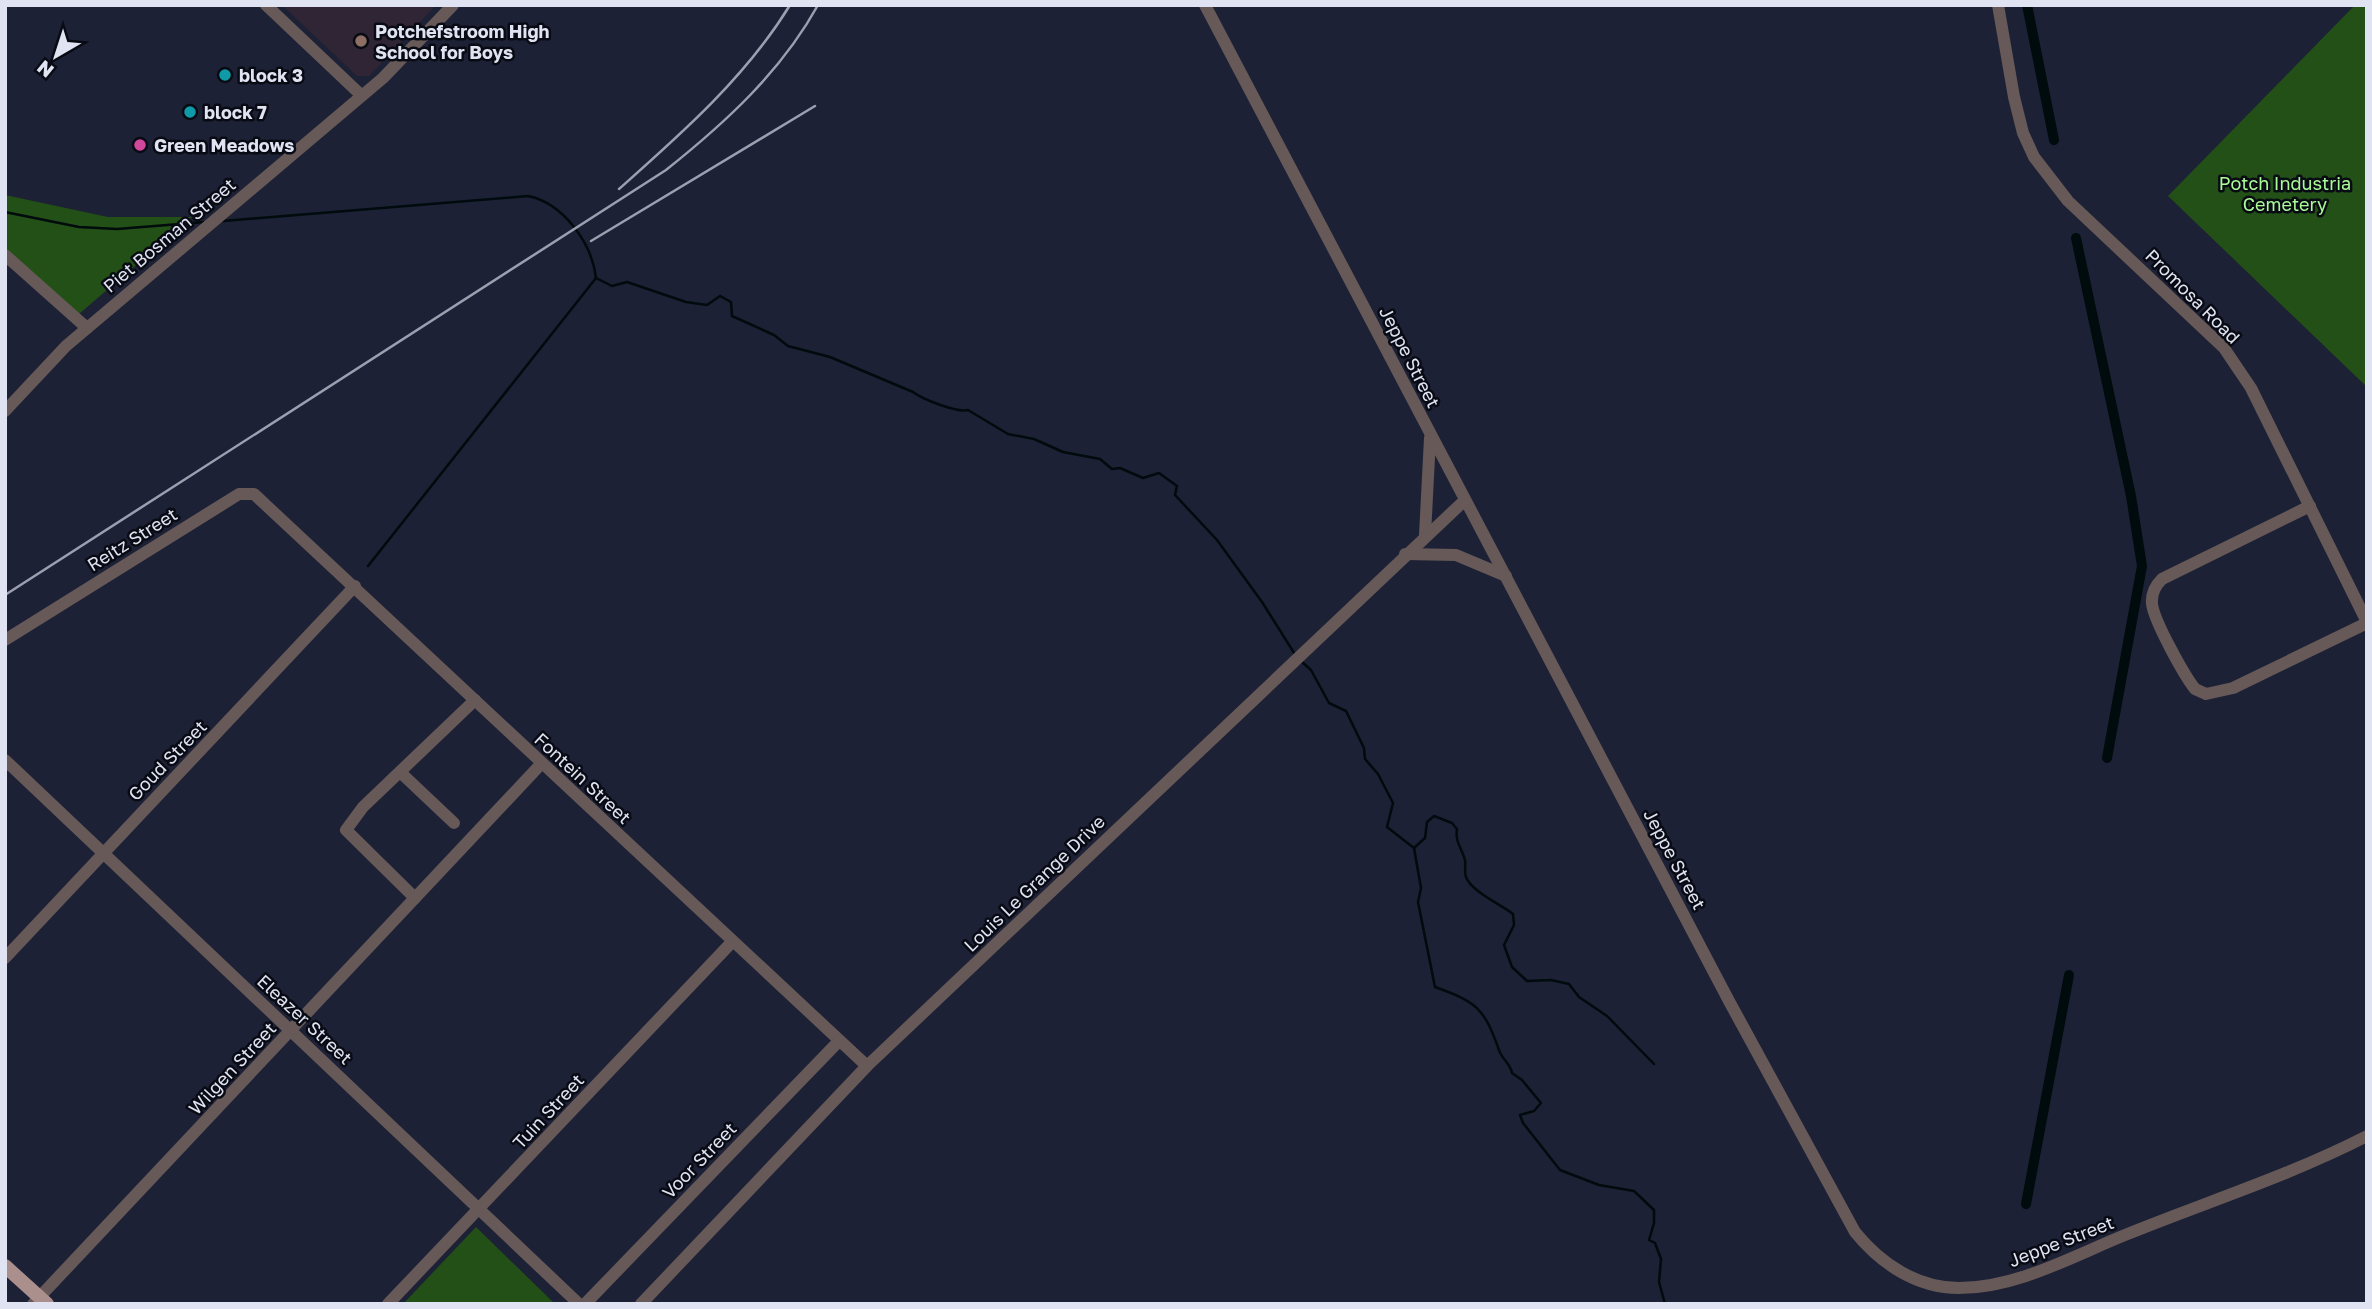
<svg xmlns="http://www.w3.org/2000/svg" width="2372" height="1309" font-family="'Golos Text',sans-serif">
	<style>
		.education { fill: #2f2534 }
		.green { fill: #235016 }
		.lines { fill: none; stroke-linecap: round; stroke-linejoin: round }
		.stream { stroke: #000b0d; stroke-width: 2.5 }
		.canal { stroke: #000b0d; stroke-width: 10 }
		.minor { stroke: #665958; stroke-width: 12 }
		.major { stroke: #aa8f8d; stroke-width: 14 }
		.rail { stroke: #9b9faf; stroke-width: 2.5 }
		.education-dot { fill: #8d6e63; stroke: #090b14; stroke-width: 2.5 }
		.culture-dot { fill: #0f9aa8; stroke: #090b14; stroke-width: 2.5 }
		.hotel-dot { fill: #d1479c; stroke: #090b14; stroke-width: 2.5 }
		.labels { text-anchor: middle; dominant-baseline: central; stroke-width: 5; stroke-linejoin: round; paint-order: stroke }
		.poi-label { font-size: 18px; font-weight: bold; fill: #e0e4f2; stroke: #090b14; text-anchor: start }
		.park-label { font-size: 18px; fill: #aafa96; stroke: #090b14 }
		.street-label { font-size: 18px; fill: #e0e4f2; stroke: #090b14 }
	</style>
	<rect width="100%" height="100%" fill="#1d2135"/>
	<path class="education" d="M282,5H436L369,76H357Z"/>
	<g class="green">
		<path d="M2355,5H2367V387L2168,196Z"/>
		<path d="M5,195L108,217H192L79,314L5,248Z"/>
		<path d="M476,1227L555,1304H403Z"/>
	</g>
	<g class="lines">
		<g class="stream">
			<path d="M5,212L79,227L117,229L205,222"/>
			<path d="M223,221L528,196C563,203 592,243 596,278L368,566"/>
			<path d="M596,278L612,286L627,282L686,302L707,305L720,296L731,302L732,316L774,335L788,346L830,357L913,392C922,399 957,413 968,410L1008,434L1034,439L1063,452L1100,459L1112,469L1120,468L1143,478L1159,473L1177,486L1175,495L1217,540L1262,602L1296,656"/>
			<path d="M1301,661L1311,670L1329,703L1346,711L1364,748L1365,759L1378,774L1393,803L1387,827L1414,848L1425,838L1427,822L1434,816L1452,823L1457,829C1455,843 1462,848 1465,860C1466,866 1464,872 1466,877C1471,891 1500,904 1513,914L1514,925L1504,945L1512,967L1527,981L1551,980L1569,984L1579,997L1607,1016L1654,1064"/>
			<path d="M1414,848L1421,888L1418,902L1435,987C1477,1002 1484,1008 1499,1050C1502,1060 1510,1062 1512,1073L1522,1080L1541,1103L1534,1111L1520,1115L1523,1123L1560,1170L1599,1185L1634,1191L1654,1210V1223L1649,1240L1655,1243L1661,1259L1659,1282L1665,1304"/>
		</g>
		<g class="canal">
			<path d="M2027,5L2054,140"/>
			<path d="M2076,238L2131,496L2142,566L2107,758"/>
			<path d="M2026,1204L2069,975"/>
		</g>
		<g class="minor">
			<path d="M266,5L361,95"/>
			<path d="M1205,5L1729,1001L1855,1232C1881,1264 1917,1288 1959,1288C2017,1288 2073,1256 2125,1235C2206,1202 2289,1176 2367,1136"/>
			<path d="M1998,5L2014,97L2023,133L2034,157L2068,201L2224,348L2251,388L2367,622"/>
			<path d="M5,255L87,328"/>
			<path d="M5,411L66,346L383,78L453,5"/>
			<path d="M2310,506L2162,579C2155,586 2151,594 2152,604C2154,621 2184,675 2195,689L2206,694L2233,688L2367,623"/>
			<path d="M1425,535L1430,438"/>
			<path d="M1405,554L1456,555L1506,576"/>
			<path d="M5,640L239,494H254L867,1066"/>
			<path d="M5,760L579,1304"/>
			<path d="M400,772L454,823"/>
			<path d="M415,898L346,830L363,807L475,700"/>
			<path d="M5,958L355,586"/>
			<path d="M33,1304L542,763"/>
			<path d="M388,1304L732,942"/>
			<path d="M585,1304L839,1041"/>
			<path d="M641,1304L867,1066L1465,500"/>
		</g>
		<path class="major" d="M5,1266L47,1304"/>
		<g class="rail">
			<path d="M619,189C681,134 746,77 790,5"/>
			<path d="M591,241L815,106"/>
			<path d="M5,595L666,170C725,123 781,72 818,5"/>
		</g>
	</g>
	<circle class="education-dot" cx="361" cy="41" r="7"/>
	<g class="culture-dot">
		<circle cx="225" cy="75" r="7"/>
		<circle cx="190" cy="112" r="7"/>
	</g>
	<circle class="hotel-dot" cx="140" cy="145" r="7"/>
	<g class="labels">
		<g class="poi-label">
			<text x="375" y="31">Potchefstroom High<tspan x="375" dy="21">School for Boys</tspan></text>
			<text x="239" y="75">block 3</text>
			<text x="204" y="112">block 7</text>
			<text x="154" y="145">Green Meadows</text>
		</g>
		<g class="park-label">
			<text x="2285" y="183">Potch Industria<tspan x="2285" dy="21">Cemetery</tspan></text>
		</g>
		<g class="street-label">
			<text transform="translate(169 235) rotate(-40)">Piet Bosman Street</text>
			<text transform="translate(2193 296) rotate(45)">Promosa Road</text>
			<text transform="translate(1410 357) rotate(63)">Jeppe Street</text>
			<text transform="translate(132 539) rotate(-32)">Reitz Street</text>
			<text transform="translate(167 760) rotate(-46)">Goud Street</text>
			<text transform="translate(583 778) rotate(43)">Fontein Street</text>
			<text transform="translate(1675 859) rotate(62)">Jeppe Street</text>
			<text transform="translate(1034 883) rotate(-44)">Louis Le Grange Drive</text>
			<text transform="translate(305 1019) rotate(43)">Eleazer Street</text>
			<text transform="translate(232 1068) rotate(-47)">Wilgen Street</text>
			<text transform="translate(548 1111) rotate(-47)">Tuin Street</text>
			<text transform="translate(699 1160) rotate(-46)">Voor Street</text>
			<text transform="translate(2061 1241) rotate(-21)">Jeppe Street</text>
		</g>
	</g>
	<rect width="2372" height="1309" fill="none" stroke="#e0e4f2" stroke-width="14"/>
	<g transform="translate(56 56) rotate(219)" stroke="#090b14" stroke-width="5" paint-order="stroke">
	<path d="M0-5L12 26L0 18L-12 26Z" fill="#e0e4f2"/>
	<text y="-10" font-size="19" font-weight="bold" text-anchor="middle" fill="#e0e4f2">N</text>
	</g>
</svg>
